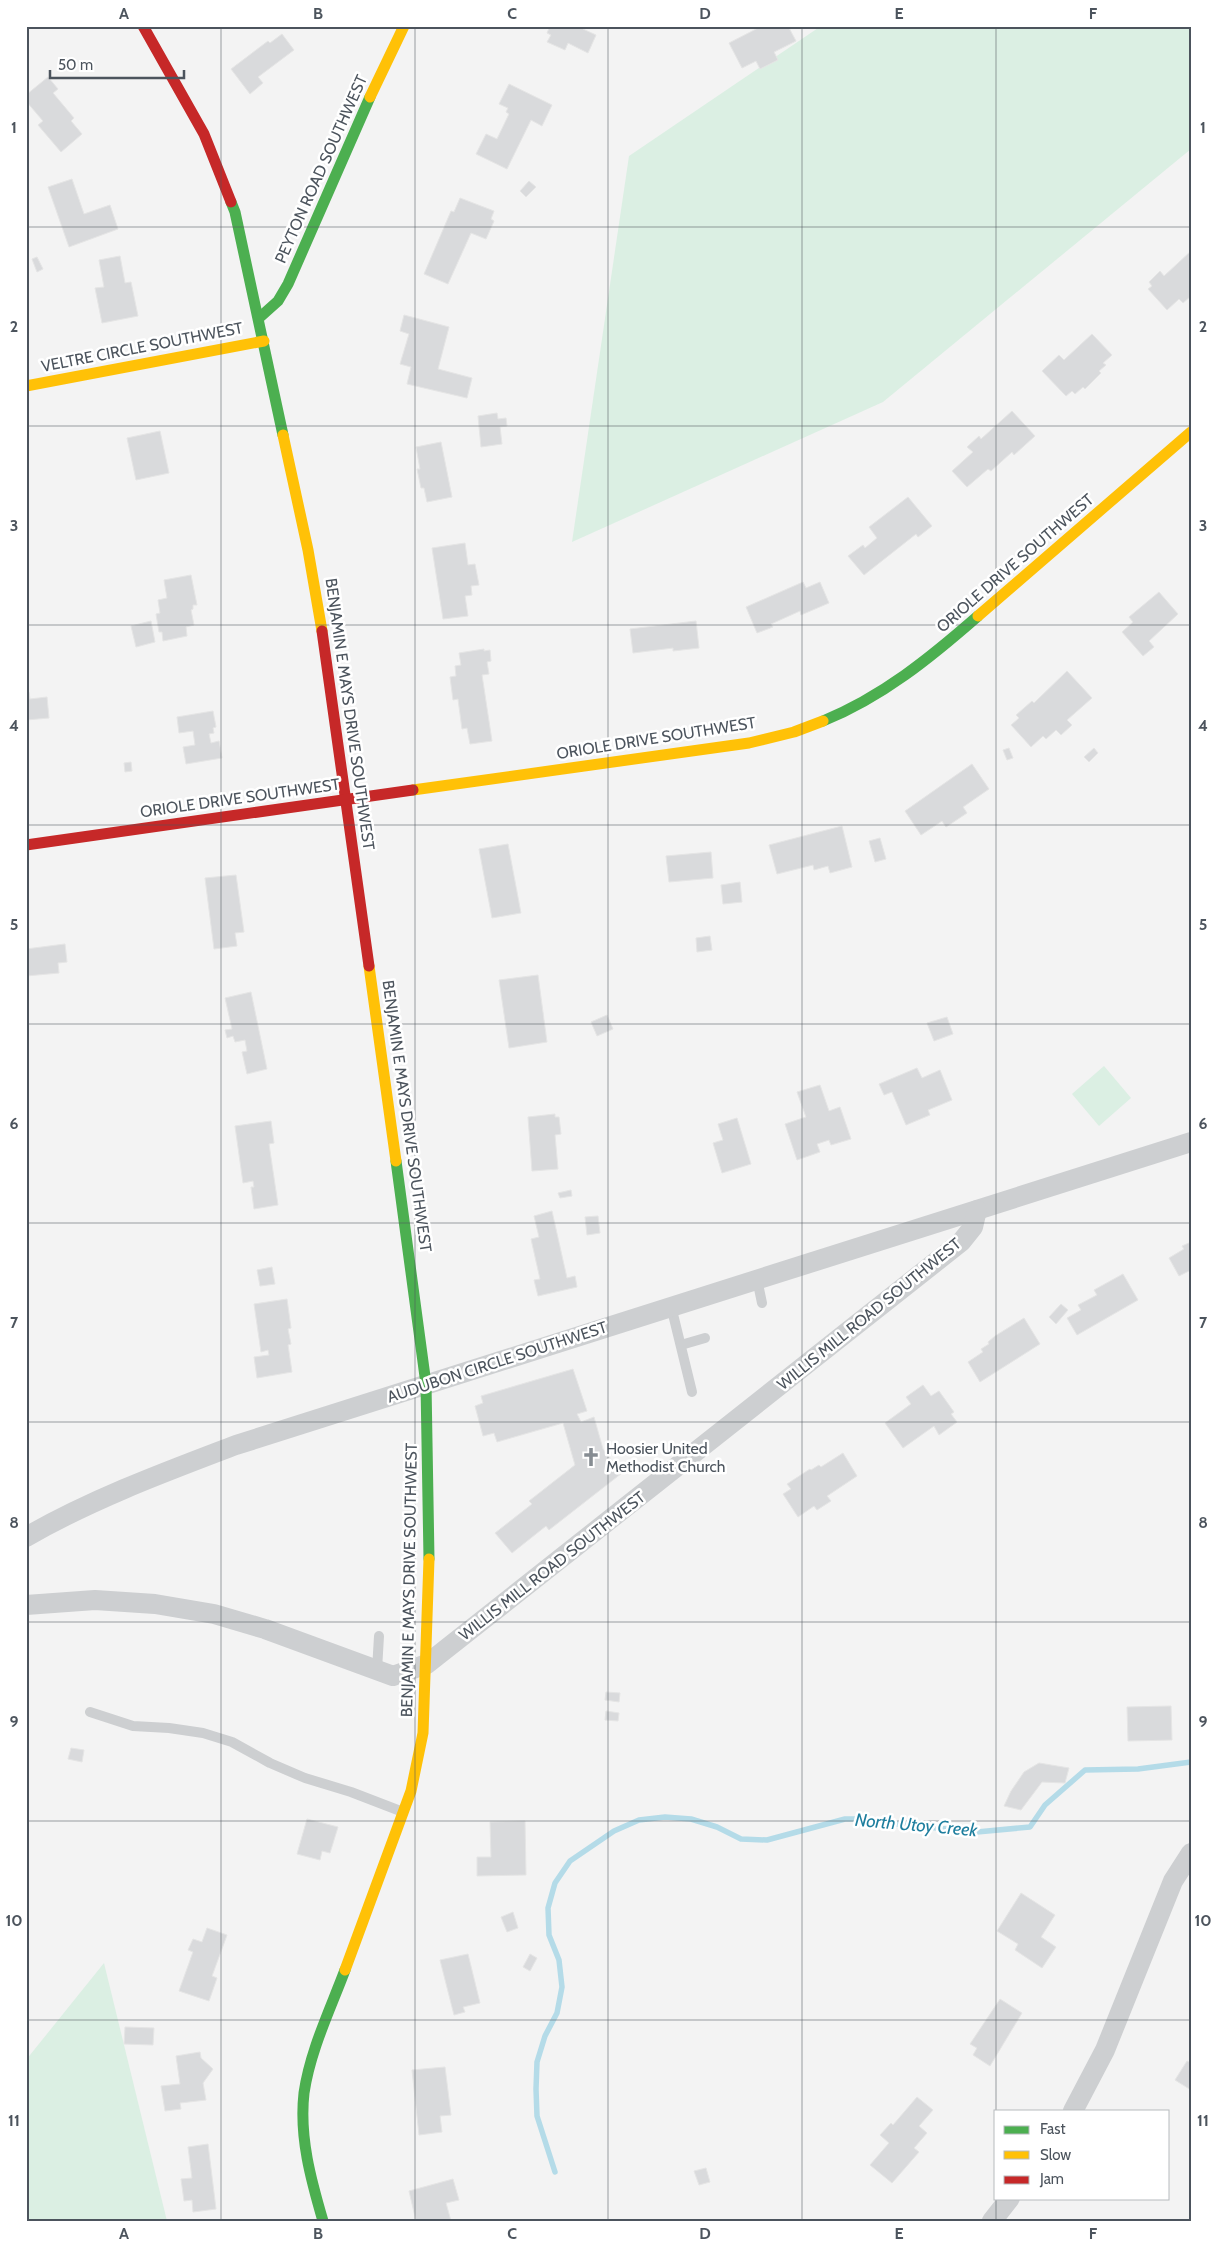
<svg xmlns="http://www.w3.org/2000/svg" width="1217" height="2247" font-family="Cabin,sans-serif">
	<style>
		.green { fill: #dbefe3 }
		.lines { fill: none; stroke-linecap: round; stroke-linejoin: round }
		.stream { stroke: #b4dbe8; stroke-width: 5.5 }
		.building { fill: #d9dadc; stroke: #e5e5e5 }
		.lane { stroke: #cdcfd1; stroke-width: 10 }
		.street { stroke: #cdcfd1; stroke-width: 20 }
		.fast { stroke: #4caf50; stroke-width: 11 }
		.slow { stroke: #ffc107; stroke-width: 11 }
		.jam { stroke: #c62828; stroke-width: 11 }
		.grid { fill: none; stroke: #4c545d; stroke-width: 1; stroke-opacity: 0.55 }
		.labels { text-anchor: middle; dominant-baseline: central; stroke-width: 5; stroke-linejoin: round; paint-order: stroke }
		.street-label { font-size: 16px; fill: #4c545d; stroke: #fff }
		.poi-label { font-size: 16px; fill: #4c545d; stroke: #fff; text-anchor: start }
		.water-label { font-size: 18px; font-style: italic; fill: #1e7e9e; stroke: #fff }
		.neatline { fill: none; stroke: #4c545d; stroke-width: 2 }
		.grid-label { font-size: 16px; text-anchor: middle; font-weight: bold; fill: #4c545d }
	</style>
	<rect width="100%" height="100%" fill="#f3f3f3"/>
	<g class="green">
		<path d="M821,26H1191V149L883,402L572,542L629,156Z"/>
		<path d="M1104,1066L1131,1098L1099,1126L1072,1094Z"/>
		<path d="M104,1963L167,2221H26V2060Z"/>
	</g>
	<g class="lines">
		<path class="stream" d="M555,2172L537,2116L536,2089L537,2062L545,2036L557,2013L562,1987L559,1960L549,1935L548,1908L555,1883L570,1861L614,1831L639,1820L665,1817L691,1819L717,1827L741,1839L767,1840L845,1819H871L897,1824L977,1832L1030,1827L1045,1805L1085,1770L1138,1769L1191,1762"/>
	</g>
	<g class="building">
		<path d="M550,26H585L583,29L596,35L588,53L568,43L565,50L547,42L551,35L547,33Z"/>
		<path d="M762,26H788L796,41L774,52L778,60L760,69L756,61L742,68L729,43Z"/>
		<path d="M282,34L294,50L258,77L263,83L250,94L231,69L268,41L270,43Z"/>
		<path d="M48,77L58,89L53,93L74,118L71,121L82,134L61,152L38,125L43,121L26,101V95Z"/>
		<path d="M509,84L552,105L542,126L531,120L507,169L476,154L486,134L497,139L509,114L506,112L508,108L499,104Z"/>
		<path d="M72,179L84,214L110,205L118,229L69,247L48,187Z"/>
		<path d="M529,181L536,187L526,197L520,191Z"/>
		<path d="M460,198L494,211L491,219L494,221L486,239L471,233L448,284L424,274L451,211L454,212Z"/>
		<path d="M1191,251V296L1183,303L1179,299L1167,310L1148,289L1152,286L1149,282L1160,271L1164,276Z"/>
		<path d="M120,256L125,283L131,282L138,316L102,323L95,288L104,287L99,260Z"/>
		<path d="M37,257L43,269L37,272L32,259Z"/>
		<path d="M404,315L449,327L438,369L472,378L467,398L407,384L411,367L400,364L409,334L400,331Z"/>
		<path d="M1092,334L1112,355L1103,363L1106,365L1099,371L1101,373L1085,389L1083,387L1075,394L1072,391L1066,396L1042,371L1059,355L1064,360Z"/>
		<path d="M1012,411L1035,436L1014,455L1012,452L991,471L988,469L967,487L952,471L973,452L967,447L979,436L981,439Z"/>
		<path d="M497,413L498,419L506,418L507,426L500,427L502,444L481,447L478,416Z"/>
		<path d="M160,431L169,473L136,480L127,438Z"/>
		<path d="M441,442L452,497L427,502L424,488H421L417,469H420L416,447Z"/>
		<path d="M908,497L932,526L918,537L916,534L864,575L848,556L863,545L865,548L877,538L869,527Z"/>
		<path d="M465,543L468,565L475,564L479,585L471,586L472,595L465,596L468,616L443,619L432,548Z"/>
		<path d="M191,575L197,605H193V609L191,610L194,625L186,627L187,636L163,641L162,632H159L156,614L160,613L158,600L167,598L164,580Z"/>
		<path d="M803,582L806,588L820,582L829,603L801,615L800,611L771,624L773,627L757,633L746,607Z"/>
		<path d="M1159,592L1178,614L1149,641L1154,647L1143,656L1122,632L1133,622L1129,617Z"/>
		<path d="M151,621L155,642L136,647L131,626Z"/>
		<path d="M696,621L699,648L673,651V648L633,653L630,629Z"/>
		<path d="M484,649V651L490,650L491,661L487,662L489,674L482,675L492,741L470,744L467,728L462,729L458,699L453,700L450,677L456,676L455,666L461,665L459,653Z"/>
		<path d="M1067,671L1092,698L1067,720L1072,725L1061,735L1056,730L1046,739L1043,736L1031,747L1011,725L1019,718L1016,715L1032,701L1034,703Z"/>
		<path d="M26,692H29L30,699L47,697L49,718L26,720Z"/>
		<path d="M213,711L216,727L213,728L214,733L209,734L211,743L219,741L222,758L186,764L183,747L195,745L193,731L179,733L177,717Z"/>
		<path d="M1009,748L1013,758L1007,760L1003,750Z"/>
		<path d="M1094,748L1098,753L1089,762L1084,757Z"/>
		<path d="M131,762L132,771L125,772L124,763Z"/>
		<path d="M972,764L989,789L963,807L967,813L946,827L942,821L921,835L905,811Z"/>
		<path d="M842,826L852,867L830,873L828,866L814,870L813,865L777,874L769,845Z"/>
		<path d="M880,838L886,859L875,862L869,841Z"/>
		<path d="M508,844L521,913L492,918L479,849Z"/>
		<path d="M711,852L713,878L669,882L666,856Z"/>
		<path d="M236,875L244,932L235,933L237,946L214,949L205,878Z"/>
		<path d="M740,882L742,902L723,904L721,885Z"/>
		<path d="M710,936L712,950L697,952L696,938Z"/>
		<path d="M65,944L67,962L58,963L59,973L26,976V949Z"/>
		<path d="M538,975L547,1042L509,1048L499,980Z"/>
		<path d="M251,992L267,1069L247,1074L242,1052L247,1051L245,1040L235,1042L233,1036L227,1038L225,1030L232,1029L225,998Z"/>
		<path d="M607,1015L613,1029L597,1036L591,1022Z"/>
		<path d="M947,1017L953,1034L934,1041L927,1023Z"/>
		<path d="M917,1068L922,1078L940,1070L952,1100L928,1110L930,1115L906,1125L892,1092L884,1095L879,1084Z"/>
		<path d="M820,1085L829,1111L840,1107L851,1139L831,1145L829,1140L817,1144L820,1152L797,1160L785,1124L806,1117L797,1092Z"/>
		<path d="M555,1114V1117H559L561,1134L555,1135L558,1169L532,1171L528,1117Z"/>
		<path d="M737,1118L751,1164L722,1173L713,1143L723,1140L718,1124Z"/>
		<path d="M271,1121L274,1143L269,1144L278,1205L254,1209L251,1187H254L253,1181L243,1183L235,1126Z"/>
		<path d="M571,1190L572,1196L560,1198L558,1193Z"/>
		<path d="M552,1211L567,1278L575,1276L577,1287L538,1296L534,1280L540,1279L531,1239L539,1237L534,1216Z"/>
		<path d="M598,1216L600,1233L587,1235L585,1217Z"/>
		<path d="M1191,1242V1270L1179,1276L1169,1258L1184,1249L1182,1246Z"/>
		<path d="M272,1267L275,1284L260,1286L257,1270Z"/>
		<path d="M1123,1274L1138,1300L1077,1335L1067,1318L1081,1310L1078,1305L1097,1295L1094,1290Z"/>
		<path d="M287,1299L291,1328L288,1329L291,1344L288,1345L292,1372L257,1378L254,1357L269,1355L268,1350L261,1352L254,1304Z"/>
		<path d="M1061,1304L1068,1310L1056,1324L1049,1317Z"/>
		<path d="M1024,1318L1040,1344L980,1382L968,1362L983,1352L981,1349L989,1344L988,1342L995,1336Z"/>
		<path d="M573,1369L587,1411L577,1414L581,1422L594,1417L603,1449L622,1473L549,1530L546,1526L512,1553L495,1533L532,1504L529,1501L575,1465L563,1423L497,1442L494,1433L483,1436L475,1406L483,1403L481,1396Z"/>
		<path d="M923,1385L931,1396L939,1391L954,1412L951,1414L957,1422L939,1435L934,1426L903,1448L885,1423L911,1404L906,1397Z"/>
		<path d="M843,1453L857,1476L827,1496L831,1501L817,1510L814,1506L798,1517L783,1494L791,1489L787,1484L810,1469L811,1470L819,1465L821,1467Z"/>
		<path d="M606,1692L620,1693L619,1702L605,1700Z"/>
		<path d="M1171,1706L1172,1740L1128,1741L1127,1707Z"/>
		<path d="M606,1711L619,1713L618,1721L605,1720Z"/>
		<path d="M71,1748L84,1750L82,1762L68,1759Z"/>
		<path d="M1039,1763L1069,1768L1065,1783L1042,1782L1021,1810L1004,1806L1011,1791L1024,1772Z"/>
		<path d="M307,1819L338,1827L330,1853L322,1851L320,1860L297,1854Z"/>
		<path d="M525,1821L526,1875L477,1876V1857H491L490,1822Z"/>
		<path d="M1021,1893L1055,1915L1041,1937L1056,1947L1042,1968L1015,1950L1018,1944L997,1931Z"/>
		<path d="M513,1912L518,1928L507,1932L501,1917Z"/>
		<path d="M207,1928L227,1935L212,1976L217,1978L209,2001L179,1991L193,1952L188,1950L193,1939L202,1942Z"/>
		<path d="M468,1954L480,2003L463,2007L465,2012L454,2015L440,1960Z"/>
		<path d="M530,1954L537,1958L530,1971L523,1967Z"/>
		<path d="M1000,1999L1022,2013L990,2066L973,2055L977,2048L970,2044Z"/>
		<path d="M125,2027L154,2028L153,2045L124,2044Z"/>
		<path d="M200,2052L201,2058L213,2069L203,2083L206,2100L180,2103L181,2109L165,2111L161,2086L180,2084L176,2056Z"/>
		<path d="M1187,2061L1191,2063V2090L1175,2080Z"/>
		<path d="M445,2067L451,2115L440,2116L442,2132L419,2135L412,2070Z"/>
		<path d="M917,2097L933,2110L919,2126L927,2133L914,2148L919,2152L892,2183L870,2165L889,2143L880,2135L891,2123L893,2125Z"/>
		<path d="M208,2144L216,2209L193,2212L192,2200L184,2201L181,2179L192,2178L188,2147Z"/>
		<path d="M706,2168L710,2182L699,2185L694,2171Z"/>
		<path d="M453,2179L459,2200L446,2203L451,2221H416L409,2191Z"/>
	</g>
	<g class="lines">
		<g class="lane">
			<path d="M757,1279L762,1303"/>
			<path d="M671,1306L692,1392"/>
			<path d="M681,1345L705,1338"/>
			<path d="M377,1670L379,1636"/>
			<path d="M90,1712L133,1726L169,1728L203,1733L232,1742L270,1763L305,1778L351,1792L403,1812"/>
		</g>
		<g class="street">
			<path d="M26,1537C92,1499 165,1472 236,1445L1191,1142"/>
			<path d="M26,1605L95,1600L155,1604L214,1614L265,1629L393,1676L427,1664L961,1242L973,1227L977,1210"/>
			<path d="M1073,2111L1105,2050L1173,1881L1191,1853"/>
			<path d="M992,2221L1010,2198"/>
		</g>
		<g class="fast">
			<path d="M231,202L235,212L283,435"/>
			<path d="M259,318L278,301L288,284L370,97"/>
			<path d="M823,721C882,697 930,658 978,616"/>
			<path d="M396,1161L426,1384L429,1559"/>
			<path d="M323,2221C311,2180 299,2137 304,2093C310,2051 330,2010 345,1970"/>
		</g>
		<g class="slow">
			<path d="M370,97L404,26"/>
			<path d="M26,386L264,341"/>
			<path d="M283,435L308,550L322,631"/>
			<path d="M978,616L1191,432"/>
			<path d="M413,790L749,743L794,732L823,721"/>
			<path d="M369,966L396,1161"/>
			<path d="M345,1970L411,1791L423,1733L429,1559"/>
		</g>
		<g class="jam">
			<path d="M143,26L204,134L231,202"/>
			<path d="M322,631L369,966"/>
			<path d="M26,845L413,790"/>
		</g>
	</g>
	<path class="grid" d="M221,26V2221M415,26V2221M608,26V2221M802,26V2221M996,26V2111M26,227H1191M26,426H1191M26,625H1191M26,825H1191M26,1024H1191M26,1223H1191M26,1422H1191M26,1622H1191M26,1821H1191M26,2020H1191M996,2198V2221"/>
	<defs>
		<g id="church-bare" transform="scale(1.5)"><path d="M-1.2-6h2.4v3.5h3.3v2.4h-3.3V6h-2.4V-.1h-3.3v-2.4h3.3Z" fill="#868c92" stroke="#fff" stroke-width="2.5" paint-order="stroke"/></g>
	</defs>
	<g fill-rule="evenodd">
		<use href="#church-bare" x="591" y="1457"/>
	</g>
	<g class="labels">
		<g class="street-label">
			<text transform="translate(321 169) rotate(-66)">PEYTON ROAD SOUTHWEST</text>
			<text transform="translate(142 347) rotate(-11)">VELTRE CIRCLE SOUTHWEST</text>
			<text transform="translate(1015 563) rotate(-41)">ORIOLE DRIVE SOUTHWEST</text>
			<text transform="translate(350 714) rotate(82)">BENJAMIN E MAYS DRIVE SOUTHWEST</text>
			<text transform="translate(656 738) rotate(-9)">ORIOLE DRIVE SOUTHWEST</text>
			<text transform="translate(240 798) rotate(-8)">ORIOLE DRIVE SOUTHWEST</text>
			<text transform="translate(407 1116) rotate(82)">BENJAMIN E MAYS DRIVE SOUTHWEST</text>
			<text transform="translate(869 1314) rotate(-39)">WILLIS MILL ROAD SOUTHWEST</text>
			<text transform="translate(497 1362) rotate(-18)">AUDUBON CIRCLE SOUTHWEST</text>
			<text transform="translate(552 1566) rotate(-38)">WILLIS MILL ROAD SOUTHWEST</text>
			<text transform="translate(409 1580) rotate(-89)">BENJAMIN E MAYS DRIVE SOUTHWEST</text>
		</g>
		<g class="poi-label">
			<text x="606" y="1448">Hoosier United<tspan x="606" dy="18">Methodist Church</tspan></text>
		</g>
		<g class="water-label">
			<text transform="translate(916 1825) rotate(5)">North Utoy Creek</text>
		</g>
	</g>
	<rect width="1217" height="2247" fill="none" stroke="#ffffff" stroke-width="55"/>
	<rect x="994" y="2110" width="175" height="90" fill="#ffffff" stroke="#b7bbbe"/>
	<rect x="1004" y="2126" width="25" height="8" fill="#4caf50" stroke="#b7bbbe"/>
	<text x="1040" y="2134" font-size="15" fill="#4c545d">Fast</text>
	<rect x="1004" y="2151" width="25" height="8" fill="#ffc107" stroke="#b7bbbe"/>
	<text x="1040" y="2160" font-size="15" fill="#4c545d">Slow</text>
	<rect x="1004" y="2176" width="25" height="8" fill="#c62828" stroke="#b7bbbe"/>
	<text x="1040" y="2184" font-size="15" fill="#4c545d">Jam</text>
	<path d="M50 70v8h134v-8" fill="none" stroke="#4c545d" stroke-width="2.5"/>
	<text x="58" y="70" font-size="15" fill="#4c545d" stroke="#ffffff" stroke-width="4" paint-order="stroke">50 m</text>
	<rect x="28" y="28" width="1162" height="2192" class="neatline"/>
	<g class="grid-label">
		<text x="124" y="19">A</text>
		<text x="318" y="19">B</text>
		<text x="512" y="19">C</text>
		<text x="705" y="19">D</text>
		<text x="899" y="19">E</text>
		<text x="1093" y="19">F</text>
		<text x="14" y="133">1</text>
		<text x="1203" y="133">1</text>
		<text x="14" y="332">2</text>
		<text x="1203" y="332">2</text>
		<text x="14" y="531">3</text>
		<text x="1203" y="531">3</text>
		<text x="14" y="731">4</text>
		<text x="1203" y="731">4</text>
		<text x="14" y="930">5</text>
		<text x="1203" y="930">5</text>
		<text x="14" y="1129">6</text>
		<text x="1203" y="1129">6</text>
		<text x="14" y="1328">7</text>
		<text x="1203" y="1328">7</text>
		<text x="14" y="1528">8</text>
		<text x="1203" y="1528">8</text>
		<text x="14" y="1727">9</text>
		<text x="1203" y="1727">9</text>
		<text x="14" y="1926">10</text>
		<text x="1203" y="1926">10</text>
		<text x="14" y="2126">11</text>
		<text x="1203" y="2126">11</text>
		<text x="124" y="2239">A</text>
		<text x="318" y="2239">B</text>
		<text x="512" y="2239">C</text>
		<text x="705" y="2239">D</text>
		<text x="899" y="2239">E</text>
		<text x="1093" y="2239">F</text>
	</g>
</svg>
